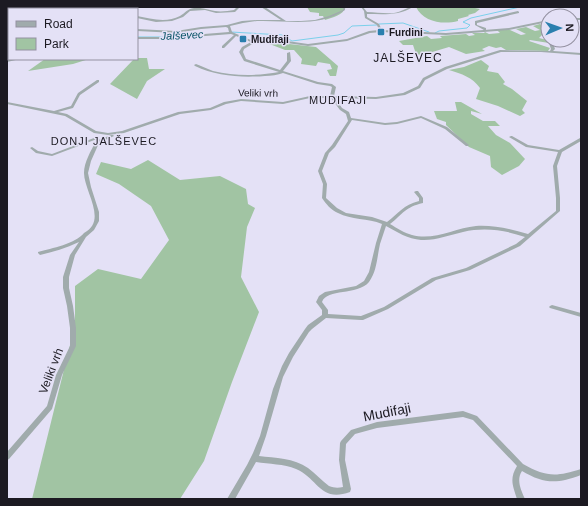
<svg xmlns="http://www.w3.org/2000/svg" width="588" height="506" font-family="Arial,sans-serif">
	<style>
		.green { fill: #a1c4a3 }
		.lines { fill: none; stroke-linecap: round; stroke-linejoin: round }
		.stream { stroke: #7bd0eb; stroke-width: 1 }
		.minor { fill: #a0abac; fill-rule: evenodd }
		.poi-dot { fill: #2a7fae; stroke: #e4e1f6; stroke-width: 1.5 }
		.labels { text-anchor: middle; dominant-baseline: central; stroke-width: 3; stroke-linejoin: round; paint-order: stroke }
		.far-poi-label { font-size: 10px; font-weight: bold; fill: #1c1a22; stroke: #e4e1f6; text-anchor: start }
		.far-street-label { font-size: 10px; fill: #1c1a22; stroke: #e4e1f6 }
		.far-water-label { font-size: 11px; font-style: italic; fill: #065265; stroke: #e4e1f6 }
		.far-neighbourhood-label { font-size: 11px; letter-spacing: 1px; fill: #1c1a22; stroke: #e4e1f6 }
		.far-quarter-label { font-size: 12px; letter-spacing: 1px; fill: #1c1a22; stroke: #e4e1f6 }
		.street-label { font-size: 12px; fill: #1c1a22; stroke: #e4e1f6 }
		.near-street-label { font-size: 14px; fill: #1c1a22; stroke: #e4e1f6 }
	</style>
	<rect width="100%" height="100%" fill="#e4e1f6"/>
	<g class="green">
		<path d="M307,7H346C342,16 333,17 325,20L323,16H319V13L310,12Z"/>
		<path d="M416,7H470L480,9L475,13L468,15L469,16L458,19V21C443,25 423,22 416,7Z"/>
		<path d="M540,24L548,29L544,31L548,34L547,36L542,35L539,38L547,40L549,43L530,40L529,41L550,48L548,51L506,50L501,47L496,48L489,46L482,49L485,51L466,54L449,47L429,53L441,62L429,60L428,57L416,54L413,45H403L399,41L427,36L431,39L442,38L440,36L466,34L469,36L475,35L472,33H485L483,31L489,34L500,33L497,30H510L521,35L526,34L516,29L526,27L535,31L540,30L533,26Z"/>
		<path d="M267,43H280L316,47L338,66L336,76H330L327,70L332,69L330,64L318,62L316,66L301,64L302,59L294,50H285Z"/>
		<path d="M137,58H147L149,69H165L147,81L137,99L110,84L134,59Z"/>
		<path d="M45,59H89L73,64L28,71Z"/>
		<path d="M481,60L489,66L487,71L498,73L505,82L503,84L512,89L527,101L522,110L525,113L520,116L498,106L476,99L480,88C472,77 462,74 449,70L464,67Z"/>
		<path d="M455,102H461L482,114L471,111V114L483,121H495L500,126H488L496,135L510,143L525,159L519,166L502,175L491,167L490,156L469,147L446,125V122L437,119L434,111H457Z"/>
		<path d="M148,160L180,180L220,176L246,189L248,204L255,208L247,227L241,277L259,312L232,382L204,461L180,499H32L75,325V286L98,269L141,279L169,240L151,206L119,184L96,174L101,162L131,169Z"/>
	</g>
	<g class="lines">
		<g class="stream">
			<path d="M379,24L403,23L429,32"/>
			<path d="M231,32L282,35L292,41L338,35L344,33L352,26L377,25"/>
			<path d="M435,33L439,31L467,28L470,25L463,22L471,18L520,7"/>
			<path d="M137,37H174"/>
		</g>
		<g class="minor">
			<path d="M237,7H240L235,12L216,13L205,10L190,11L183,17L172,21L156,22L137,18V16C151,19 167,23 180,16C185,13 187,9 194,8C202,7 207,10 215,11C221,12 228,11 234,10Z"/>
			<path d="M261,7H265L286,21H301L315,20L329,16L343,10V7H345V10C318,28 288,20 257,21C248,22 239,24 230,26L232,32L253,41L280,40L308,44L347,39L369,31L379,30L377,25L365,18L364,11L361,7H363L367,12C376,12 385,14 394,13C401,12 407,7 413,7C399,16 383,14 367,14V17L379,24L382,30L446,33L509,28L548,20V22L509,30L446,35L381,32L370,33L347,41L308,46L280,42L254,43L244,49L243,52L246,59L280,70L287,61V53L290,52L291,61L283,71L318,82L332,84L336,87L334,96L376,97L403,93L418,86L423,78L445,67L500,50L550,51L551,49L548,40H552L555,49L553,51L581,53V55L541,52H501L447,69L425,80L420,88L405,95L376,99L335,98L342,108L349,112L351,118L385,123L397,122L421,116L447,127L469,145L468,146H466L445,129L421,118L397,124L385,125L352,120L335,147L329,153L322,171L327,184L326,198L337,208L346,213L372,217L387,222C399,213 403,205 419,201V198L414,192L416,191H418L423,198V203C405,207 403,214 390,224C397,228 404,233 412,235C434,241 455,228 476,226C494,225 511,229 528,234L556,211V198L553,166L558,152L526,147L509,137L511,136H512L528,145L559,150L580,138H581V141L562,152L557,166L560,198V211L520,246L470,270L436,280L388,309L363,320H361L326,318L312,329L309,332L293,357L283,377L266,436L259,456C275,458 294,458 308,468C315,473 322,481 329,486C334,488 338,488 343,487L339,460L340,443L341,441L351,430L377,422L463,411L477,416L523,464C546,477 556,477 581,469V475C557,484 544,484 522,471C516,480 521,490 525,499H517C513,486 509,479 517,466L473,420L463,417L377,428L355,434L346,444L345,460L351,489L350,492C320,503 318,478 296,469C284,464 269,464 256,462L235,499H227L247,465L253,453L260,436L273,389L282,366L289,353L305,329L308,325L322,315V310L316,302L319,296L325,292L356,286L364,281L369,272L376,243L382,224C368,218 351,220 338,213C331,210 326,204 322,198L323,184L318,171L325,153L332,145L348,121L346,114L340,110L331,98H310L283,104L241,101L226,104L211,110L180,114L124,133L108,135L94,133L65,116L7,104V102L54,111L71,106L78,93L97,80H99V82L80,95L73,108L58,112L67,114L96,131L108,133L122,131L178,112L210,108L224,102L241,99L283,102L310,96H330L332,87L330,86L317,84L283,73C278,75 271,76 265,76C241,78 216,76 195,66L194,65L196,64C202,66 207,69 213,71C234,76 258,76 279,72L244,61L239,52L242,47L251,42L236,36L224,48H222V46L234,35L231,34L167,39H137V37H167L229,32L228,28L226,27L201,29L176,33L137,31V29L176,31L201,27L227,25L242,21L257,20H281ZM386,226C397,232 408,239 421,240C435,241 449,235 463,232C484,227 505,230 525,237L516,244L466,268L432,278L384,307L361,316L328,314V310L322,302C327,288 357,296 369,282C377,271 377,257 380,244C382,238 384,232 386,226Z"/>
			<rect x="7" y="11" width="2" height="2"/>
			<path d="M518,11L519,12V13L477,23V25L486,28V30H484L475,25V21Z"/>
			<rect x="7" y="18" width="2" height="2"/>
			<rect x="572" y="18" width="9" height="2"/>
			<path d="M13,59H20L7,62V60Z"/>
			<path d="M111,135H113L114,136L99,143L91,161L88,173L91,187L99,212V221L94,230L86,237L75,255L69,277V288L73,306L76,328V346L62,375L52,409L9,459L7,460V452L47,406L56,375L70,346V328L67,306L63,288V277L70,255L79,242C66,248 53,252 40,255L38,253V252C52,248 75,244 84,233C108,221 84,191 84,173C84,162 91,151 96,141Z"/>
			<path d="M94,138H96L97,139L52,156L36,153L30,148L32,147L38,151L52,154Z"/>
			<path d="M552,305L581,313V317L550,308L549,307L550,306Z"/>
		</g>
	</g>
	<g class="poi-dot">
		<rect x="377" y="28" width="8" height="8" rx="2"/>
		<rect x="239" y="35" width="8" height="8" rx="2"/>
	</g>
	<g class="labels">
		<g class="far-poi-label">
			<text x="389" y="32">Furdini</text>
			<text x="251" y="39">Mudifaji</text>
		</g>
		<g class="far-street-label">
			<text transform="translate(258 93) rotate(1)">Veliki vrh</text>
		</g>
		<g class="far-water-label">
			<text transform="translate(182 35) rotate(-3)">Jalševec</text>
		</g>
		<g class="far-neighbourhood-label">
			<text x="338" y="100">MUDIFAJI</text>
			<text x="104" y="141">DONJI JALŠEVEC</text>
		</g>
		<g class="far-quarter-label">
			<text x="408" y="58">JALŠEVEC</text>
		</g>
		<g class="street-label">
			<text transform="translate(51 371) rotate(-69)">Veliki vrh</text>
		</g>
		<g class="near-street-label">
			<text transform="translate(387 412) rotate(-11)">Mudifaji</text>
		</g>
	</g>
	<rect width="588" height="506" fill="none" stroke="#1c1a22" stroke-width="16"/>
	<rect x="8" y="8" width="130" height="52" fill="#e4e1f6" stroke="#9491a1"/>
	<rect x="16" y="21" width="20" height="6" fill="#a0abac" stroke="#9491a1"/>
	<text x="44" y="28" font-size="12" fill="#1c1a22">Road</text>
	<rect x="16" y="38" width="20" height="12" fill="#a1c4a3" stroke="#9491a1"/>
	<text x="44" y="48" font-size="12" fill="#1c1a22">Park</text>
	<g transform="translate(560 28) rotate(88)"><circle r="19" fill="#e4e1f6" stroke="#9491a1"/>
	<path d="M0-3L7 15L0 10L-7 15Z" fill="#2a7fae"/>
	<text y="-6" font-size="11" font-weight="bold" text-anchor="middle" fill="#1c1a22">N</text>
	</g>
</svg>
